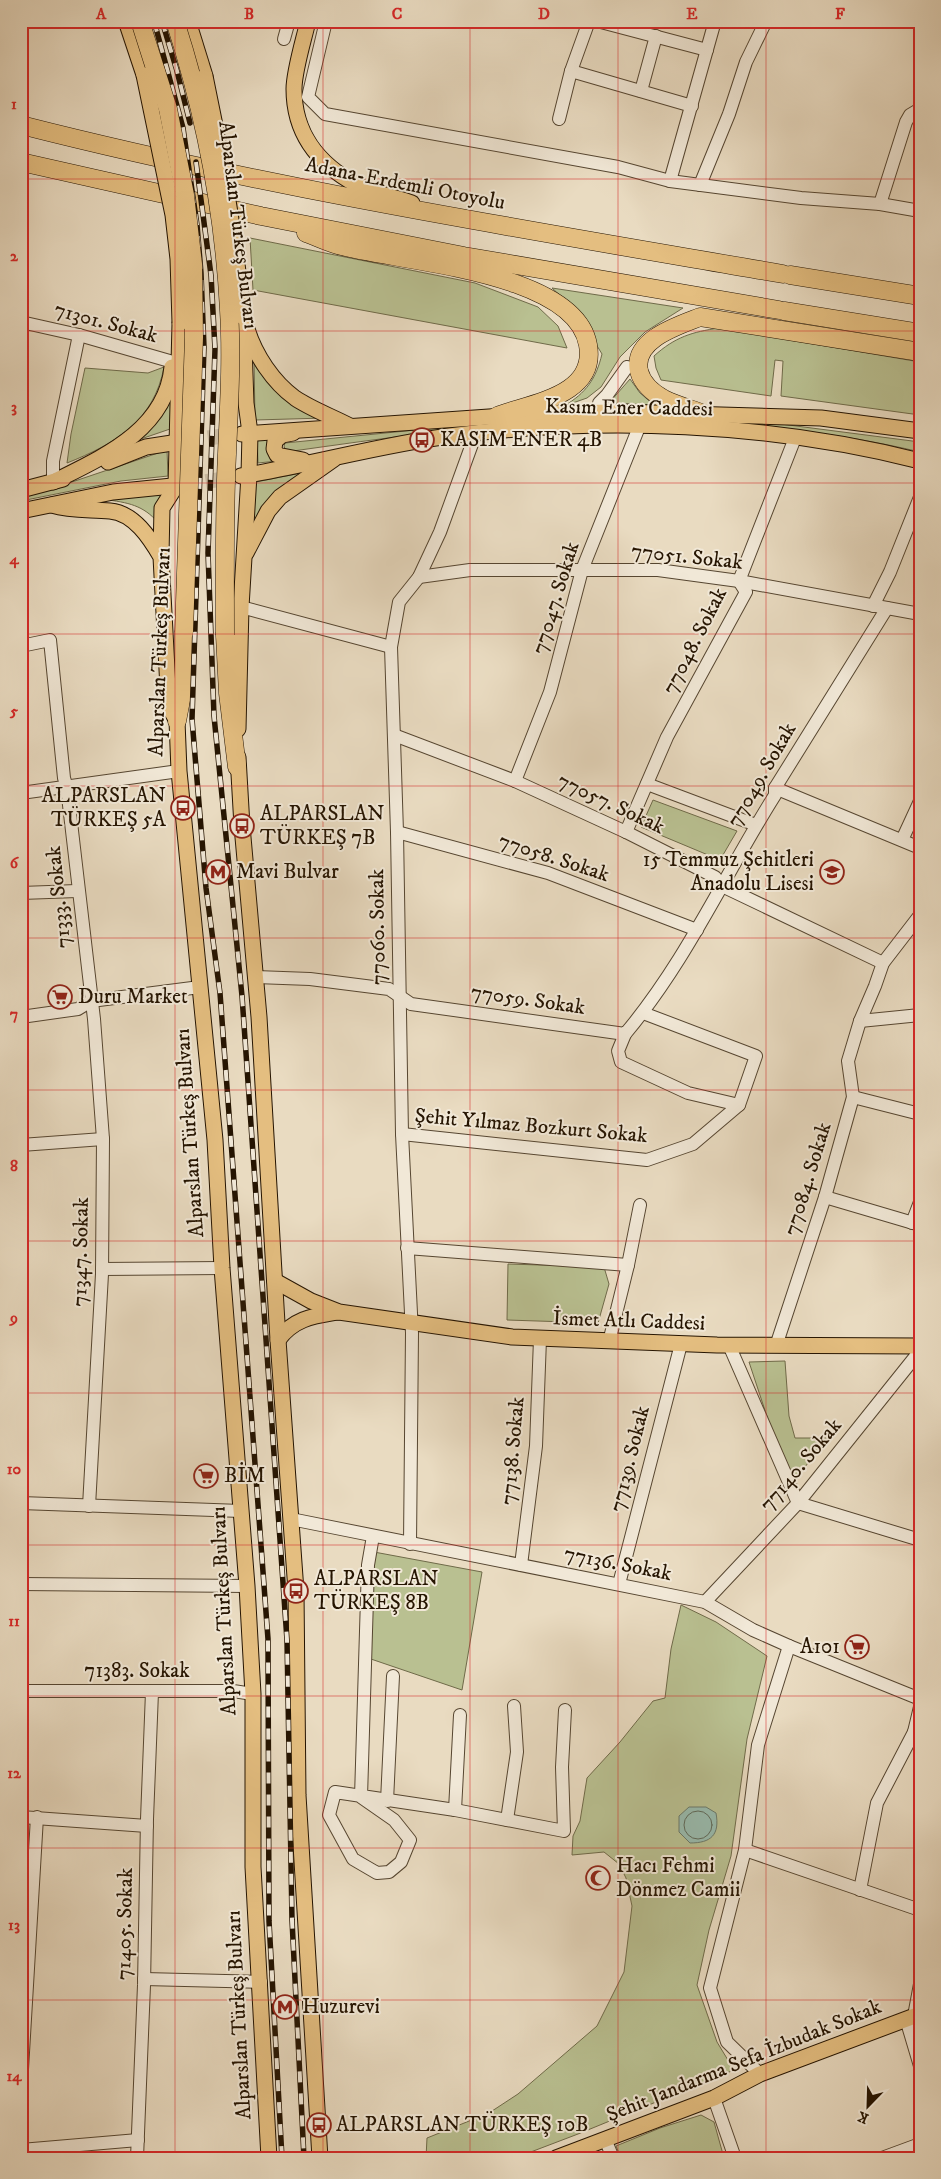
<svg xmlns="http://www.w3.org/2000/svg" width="941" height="2179" font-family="'IM FELL DW Pica',serif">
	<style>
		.green { fill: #b9c091; stroke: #6f6a49 }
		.water { fill: #98bbae; stroke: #6a7869 }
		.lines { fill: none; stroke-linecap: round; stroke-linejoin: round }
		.shore { stroke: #5e6858; stroke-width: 1 }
		.major-tunnel { stroke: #ccbda4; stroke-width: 15; stroke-dasharray: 15 8; stroke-linecap: butt }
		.minor-casing { stroke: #564631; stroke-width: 14 }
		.major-casing { stroke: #251401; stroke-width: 17 }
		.highway-casing { stroke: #251401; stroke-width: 19 }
		.minor { stroke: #f1e8d7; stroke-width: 12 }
		.major { stroke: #e4be80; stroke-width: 15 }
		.highway { stroke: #e4be80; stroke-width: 18 }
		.rail-casing { stroke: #251401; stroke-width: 5.5 }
		.rail { stroke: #f1e8d7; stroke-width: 4; stroke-dasharray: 11; stroke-linecap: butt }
		.major-bridge-casing { stroke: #251401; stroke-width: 17; stroke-linecap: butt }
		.highway-bridge-casing { stroke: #251401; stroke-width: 19; stroke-linecap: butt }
		.major-bridge { stroke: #e4be80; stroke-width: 15 }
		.highway-bridge { stroke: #e4be80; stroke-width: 18 }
		.grid { fill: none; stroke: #d62828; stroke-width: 1; stroke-opacity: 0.55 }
		.labels { text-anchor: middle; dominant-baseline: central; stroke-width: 4; stroke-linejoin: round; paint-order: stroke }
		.street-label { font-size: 21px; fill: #251401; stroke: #f1e8d7 }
		.poi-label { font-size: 21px; fill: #251401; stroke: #f1e8d7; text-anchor: start }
		.neatline { fill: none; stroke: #d62828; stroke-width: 2 }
		.grid-label { font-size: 16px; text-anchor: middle; font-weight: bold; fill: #d62828 }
	</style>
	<rect width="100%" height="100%" fill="#e9dbc1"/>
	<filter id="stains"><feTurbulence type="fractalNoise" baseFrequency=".004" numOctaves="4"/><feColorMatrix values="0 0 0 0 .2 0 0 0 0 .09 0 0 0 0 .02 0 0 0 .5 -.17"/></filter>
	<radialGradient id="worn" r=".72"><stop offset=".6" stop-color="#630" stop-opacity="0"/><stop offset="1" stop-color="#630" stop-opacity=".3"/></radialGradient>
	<g class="green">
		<path d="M250,238L475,283L538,307L558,326L567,348L253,290Z"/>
		<path d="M552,288L683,308L645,332L620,357L601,387L587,398L564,406C586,393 596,379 602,354L574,308Z"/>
		<path d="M719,328L920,362V415L781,396L783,361L775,360L771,396L661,380L656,368L654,356C675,337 692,332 719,328Z"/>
		<path d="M254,357L325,418L255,420Z"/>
		<path d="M164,367C154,421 115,444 67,463L71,434L85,368L148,373Z"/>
		<path d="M630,379L640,393L654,405L609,403Z"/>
		<path d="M174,380L173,428L132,442Z"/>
		<path d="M582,418L773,423L920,442V452C836,432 759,425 673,422C643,421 613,419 583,420C483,424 385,438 286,452L284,446L285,443L506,421Z"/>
		<path d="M257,435H277V461L258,463Z"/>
		<path d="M167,450L168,476L121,481L21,501V497L57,487Z"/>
		<path d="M306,472L251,533L256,482Z"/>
		<path d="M165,493L161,526C146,507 132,503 108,500Z"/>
		<path d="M653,800L737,831L720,860L641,827Z"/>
		<path d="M508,1264L604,1267L609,1284L598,1323L507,1320Z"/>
		<path d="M785,1361L789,1416L795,1438H827L795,1480L787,1477L749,1362Z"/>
		<path d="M374,1552L482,1572L462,1690L365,1657Z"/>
		<path d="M681,1605L716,1622L767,1656L747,1739L731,1856L709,1930L697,1985L717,2042L734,2070L578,2134L515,2158H426L427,2138L489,2113L518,2094L597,2026L624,1972L632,1906L626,1878L619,1864L604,1852L572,1855L573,1836L580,1821L587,1778L620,1742L653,1701L665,1698L671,1649Z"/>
		<path d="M701,2115L714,2122L724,2158H621L616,2146L660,2128Z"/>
	</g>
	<path class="water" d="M689,1807H706L716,1813C720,1835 711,1843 690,1843L679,1832V1816Z"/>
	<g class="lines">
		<circle class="shore" cx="698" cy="1825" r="14"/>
		<g class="major-tunnel">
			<path d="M185,441L238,434"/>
			<path d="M183,485L236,477"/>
		</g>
		<g class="minor-casing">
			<g id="minor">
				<path d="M326,21L308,97L325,114L618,167L670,181L801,198L880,204L920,211"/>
				<path d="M597,21L707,50"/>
				<path d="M284,39L289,21"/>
				<path d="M571,71L692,106"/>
				<path d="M641,91L656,36"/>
				<path d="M559,119L571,71L589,21"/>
				<path d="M670,181L715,21"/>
				<path d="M700,185L729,114L746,62L766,21"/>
				<path d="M880,204L906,122L910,115L920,109"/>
				<path d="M21,322L79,335L180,364"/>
				<path d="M599,403L607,395L627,367"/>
				<path d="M53,482V461L79,335"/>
				<path d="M419,577L470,570H658L739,581L920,614"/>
				<path d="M873,606L890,572L920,497"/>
				<path d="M241,607L391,647"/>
				<path d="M21,646L50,640L64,778L67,788L94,1019L103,1139L102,1274L89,1506"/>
				<path d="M394,735L515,781L626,832L715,877L722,886L883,963"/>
				<path d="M515,781L550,692L582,570L639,427"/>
				<path d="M647,784L756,825"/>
				<path d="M775,788L920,848"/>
				<path d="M21,793L179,771"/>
				<path d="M397,832L548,873L697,930"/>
				<path d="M626,832L667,737L746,592L739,581L795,438"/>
				<path d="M902,840L920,801"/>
				<path d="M21,893L77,891"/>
				<path d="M256,977L310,979L389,989L411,1004L625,1034C686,962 725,874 775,795V788L887,608"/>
				<path d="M21,1017L78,1009L91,1001L200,987"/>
				<path d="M860,1021L920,1015"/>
				<path d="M625,1034L618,1051L621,1062L688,1093L739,1105"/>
				<path d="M853,1097L920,1114"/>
				<path d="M402,1134L647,1160L693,1144L739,1105L756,1056L643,1013"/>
				<path d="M21,1145L103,1139"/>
				<path d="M825,1197L920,1225"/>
				<path d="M912,1223L920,1202"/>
				<path d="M407,1248L628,1265"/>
				<path d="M102,1269L222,1268"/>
				<path d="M609,1342L628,1265L640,1205"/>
				<path d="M729,1345L798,1503"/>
				<path d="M776,1346L825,1197L853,1097L848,1061L860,1021L875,986L883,963L920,915"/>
				<path d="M21,1503L241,1511"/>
				<path d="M798,1503L920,1540"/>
				<path d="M291,1519L705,1602L753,1630L789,1646L920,1699"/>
				<path d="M373,1536L368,1565L361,1797L394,1820L410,1840L401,1862L389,1872L377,1873L353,1859L329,1815L335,1792L455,1810L564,1831L562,1767L565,1710"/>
				<path d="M410,1544L412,1333L402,1134L397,832L391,647L399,602L419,577L440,532L476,433"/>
				<path d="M521,1565L536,1446L540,1339"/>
				<path d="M21,1584L247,1586"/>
				<path d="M619,1584L681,1344"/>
				<path d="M705,1602L798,1503L915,1357L920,1348"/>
				<path d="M21,1691H233L253,1694"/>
				<path d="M920,1707L914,1732L920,1743"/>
				<path d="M387,1801L393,1676"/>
				<path d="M455,1810L460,1715"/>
				<path d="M21,1817L147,1826"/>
				<path d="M507,1820L517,1752L514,1706"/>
				<path d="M745,1850L917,1909L920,1908"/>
				<path d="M860,1890L877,1803L914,1732"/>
				<path d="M144,1979L261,1982"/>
				<path d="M914,2016L920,1984"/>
				<path d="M906,2019L920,2066"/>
				<path d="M760,2074L727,2042L710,1988L745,1850L758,1745L789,1646"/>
				<path d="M21,2086L37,1817"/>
				<path d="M714,2098L735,2158"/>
				<path d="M605,2139L613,2158"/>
				<path d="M21,2150L138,2140"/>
				<path d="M137,2158L144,1985L147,1819L152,1692"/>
				<path d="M882,2158L920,2144"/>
			</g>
		</g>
		<g class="major-casing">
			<g id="major">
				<path d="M126,21L144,75"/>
				<path d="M188,21L205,76"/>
				<path d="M308,21C304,39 294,71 294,89C294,134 318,164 357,185C374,193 394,197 412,203"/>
				<path d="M247,329C255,355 273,382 295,398C311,409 333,417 350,426"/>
				<path d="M293,433L282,435L275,441L274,449L277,455L303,460"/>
				<path d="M242,434L545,413L619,412L821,418L920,431"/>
				<path d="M108,462L146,447L185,441"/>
				<path d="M241,476C311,465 379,445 449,436C601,416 771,423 920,461"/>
				<path d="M53,482C103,457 166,430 172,367"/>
				<path d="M21,490L63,479"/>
				<path d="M52,505C72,511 90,509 110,511C134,513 150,538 161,557L169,707L177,721L179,771L215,1140L222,1268L247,1586L253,1694V1867L269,2158"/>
				<path d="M21,511L113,492L182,485"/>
				<path d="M246,553L268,511L280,497L334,459"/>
				<path d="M161,555L162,508L176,486L180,323"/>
				<path d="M238,729L241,607L249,475L250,433L246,403L243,317"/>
				<path d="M238,757L242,826L259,1017L278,1340L296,1591L298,1795L320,2158"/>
				<path d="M275,1281L311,1301L339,1312L512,1337L717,1345L920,1346"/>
				<path d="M278,1340C294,1318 314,1316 338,1312"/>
				<path d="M556,2158L714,2098L760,2074L920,2014"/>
			</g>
		</g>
		<g class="highway-casing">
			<g id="highway">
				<path d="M21,125C272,189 528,230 783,274"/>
				<path d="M21,162L261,216L464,256L779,310"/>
				<path d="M306,233C317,237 327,242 338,245C397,262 575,270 588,345C597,396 531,403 497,416"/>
				<path d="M790,275L920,296"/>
				<path d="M784,311L920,333"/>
				<path d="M704,414C691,409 676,405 664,399C653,393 642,383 639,371C632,340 677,326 700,317L920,352"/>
				<path d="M225,635L228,693L237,767"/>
				<path d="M177,721L184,684V632"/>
			</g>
		</g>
		<use href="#minor" class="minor"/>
		<use href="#major" class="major"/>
		<use href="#highway" class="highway"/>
		<g class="rail-casing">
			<g id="rail">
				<path d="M154,21L183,128L197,225L201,273L204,347L192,719L206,888L220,993L268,1639L269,1921L282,2158"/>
				<path d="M162,21L177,71L190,123"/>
				<path d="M196,162L211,275L215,349L208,553L214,716L242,996L287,1640L292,1920L304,2158"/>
			</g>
		</g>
		<use href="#rail" class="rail"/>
		<g class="major-bridge-casing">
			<g id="major-bridge">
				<path d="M144,75L173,215L178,259L180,323"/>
				<path d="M205,76C222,156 235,235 243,317"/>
			</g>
		</g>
		<g class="highway-bridge-casing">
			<g id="highway-bridge">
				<path d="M140,21L168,109L185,195L193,264L194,337L184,632"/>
				<path d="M175,21C205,114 224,212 229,310C232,358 229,406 227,454C224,514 225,575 225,635"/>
			</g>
		</g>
		<use href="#major-bridge" class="major-bridge"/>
		<use href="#highway-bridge" class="highway-bridge"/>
	</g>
	<path class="grid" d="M175,21V2158M323,21V2158M470,21V2158M618,21V2158M766,21V2158M21,179H920M21,331H920M21,483H920M21,634H920M21,786H920M21,938H920M21,1090H920M21,1241H920M21,1393H920M21,1545H920M21,1696H920M21,1848H920M21,2000H920"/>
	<defs>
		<g id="bus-ring" transform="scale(1.25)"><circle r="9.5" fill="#f1e8d7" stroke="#8f2418" stroke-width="1.5"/><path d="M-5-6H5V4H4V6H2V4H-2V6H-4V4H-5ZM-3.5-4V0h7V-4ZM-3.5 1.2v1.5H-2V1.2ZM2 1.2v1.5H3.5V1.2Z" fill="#8f2418"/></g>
		<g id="metro-ring" transform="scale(1.25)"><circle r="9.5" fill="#f1e8d7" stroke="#8f2418" stroke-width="1.5"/><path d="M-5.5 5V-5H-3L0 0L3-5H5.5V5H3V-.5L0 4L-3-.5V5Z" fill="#8f2418"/></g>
		<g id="school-ring" transform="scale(1.25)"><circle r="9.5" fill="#f1e8d7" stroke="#8f2418" stroke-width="1.5"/><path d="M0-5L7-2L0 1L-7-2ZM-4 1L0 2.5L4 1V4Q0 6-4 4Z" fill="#8f2418"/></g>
		<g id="supermarket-ring" transform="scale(1.25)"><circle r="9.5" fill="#f1e8d7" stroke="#8f2418" stroke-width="1.5"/><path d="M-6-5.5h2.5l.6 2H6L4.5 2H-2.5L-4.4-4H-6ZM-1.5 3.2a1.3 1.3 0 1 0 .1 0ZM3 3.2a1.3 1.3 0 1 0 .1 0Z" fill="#8f2418"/></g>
		<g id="mosque-ring" transform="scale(1.25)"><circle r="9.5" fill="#f1e8d7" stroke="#8f2418" stroke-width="1.5"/><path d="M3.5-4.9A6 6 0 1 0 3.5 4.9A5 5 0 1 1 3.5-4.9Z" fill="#8f2418"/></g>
	</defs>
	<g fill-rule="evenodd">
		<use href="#bus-ring" x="422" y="440"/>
		<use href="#bus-ring" x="183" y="808"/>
		<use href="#bus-ring" x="242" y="826"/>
		<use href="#metro-ring" x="218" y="872"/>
		<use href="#school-ring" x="832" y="872"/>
		<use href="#supermarket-ring" x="60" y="997"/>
		<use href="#supermarket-ring" x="206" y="1476"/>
		<use href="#bus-ring" x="296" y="1591"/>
		<use href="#supermarket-ring" x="857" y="1647"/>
		<use href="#mosque-ring" x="598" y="1878"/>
		<use href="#metro-ring" x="285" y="2007"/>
		<use href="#bus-ring" x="319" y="2125"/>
	</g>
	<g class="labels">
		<g class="street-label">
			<text transform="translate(405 184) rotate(11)">Adana-Erdemli Otoyolu</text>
			<text transform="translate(238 225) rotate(83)">Alparslan Türkeş Bulvarı</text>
			<text transform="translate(106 323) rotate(15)">71301. Sokak</text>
			<text transform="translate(629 408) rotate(1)">Kasım Ener Caddesi</text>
			<text transform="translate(687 557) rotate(6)">77051. Sokak</text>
			<text transform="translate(556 598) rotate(-73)">77047. Sokak</text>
			<text transform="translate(695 641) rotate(-63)">77048. Sokak</text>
			<text transform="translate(160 652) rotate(-88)">Alparslan Türkeş Bulvarı</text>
			<text transform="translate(762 775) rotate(-60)">77049. Sokak</text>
			<text transform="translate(611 804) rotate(25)">77057. Sokak</text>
			<text transform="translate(554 858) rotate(18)">77058. Sokak</text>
			<text transform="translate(59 897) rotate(-96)">71333. Sokak</text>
			<text transform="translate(378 927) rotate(-91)">77060. Sokak</text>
			<text transform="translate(528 1000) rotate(8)">77059. Sokak</text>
			<text transform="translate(531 1126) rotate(5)">Şehit Yılmaz Bozkurt Sokak</text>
			<text transform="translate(190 1133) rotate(-94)">Alparslan Türkeş Bulvarı</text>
			<text transform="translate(808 1179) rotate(-73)">77084. Sokak</text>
			<text transform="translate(81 1252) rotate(-89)">71347. Sokak</text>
			<text transform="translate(629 1321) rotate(2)">İsmet Atlı Caddesi</text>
			<text transform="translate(513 1451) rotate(-85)">77138. Sokak</text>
			<text transform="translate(630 1459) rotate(-76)">77139. Sokak</text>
			<text transform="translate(801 1465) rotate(-50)">77140. Sokak</text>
			<text transform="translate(618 1564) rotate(11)">77136. Sokak</text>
			<text transform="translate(224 1611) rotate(-93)">Alparslan Türkeş Bulvarı</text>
			<text x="137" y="1671">71383. Sokak</text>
			<text transform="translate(125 1924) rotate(-89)">71405. Sokak</text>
			<text transform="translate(239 2015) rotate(-93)">Alparslan Türkeş Bulvarı</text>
			<text transform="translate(744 2061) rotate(-22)">Şehit Jandarma Sefa İzbudak Sokak</text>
		</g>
		<g class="poi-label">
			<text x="440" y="440">KASIM ENER 4B</text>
			<text x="166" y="796" text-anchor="end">ALPARSLAN<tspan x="166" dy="24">TÜRKEŞ 5A</tspan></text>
			<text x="260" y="814">ALPARSLAN<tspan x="260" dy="24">TÜRKEŞ 7B</tspan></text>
			<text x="814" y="860" text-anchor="end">15 Temmuz Şehitleri<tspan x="814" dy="24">Anadolu Lisesi</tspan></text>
			<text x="236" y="872">Mavi Bulvar</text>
			<text x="78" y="997">Duru Market</text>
			<text x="224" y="1476">BİM</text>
			<text x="314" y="1579">ALPARSLAN<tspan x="314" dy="24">TÜRKEŞ 8B</tspan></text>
			<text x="840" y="1647" text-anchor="end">A101</text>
			<text x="616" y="1866">Hacı Fehmi<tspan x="616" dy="24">Dönmez Camii</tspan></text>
			<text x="302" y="2007">Huzurevi</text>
			<text x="336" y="2125">ALPARSLAN TÜRKEŞ 10B</text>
		</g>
	</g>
	<rect width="941" height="2179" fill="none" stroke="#e9dbc1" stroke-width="55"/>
	<g transform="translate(868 2106) rotate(203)" stroke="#f1e8d7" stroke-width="4" paint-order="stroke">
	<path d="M0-4L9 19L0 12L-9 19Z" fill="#251401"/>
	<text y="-8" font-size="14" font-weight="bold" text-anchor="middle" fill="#251401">K</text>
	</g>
	<rect x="28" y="28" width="886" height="2124" class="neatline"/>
	<g class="grid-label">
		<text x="101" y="19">A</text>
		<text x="249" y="19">B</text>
		<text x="397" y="19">C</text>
		<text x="544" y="19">D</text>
		<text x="692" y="19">E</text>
		<text x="840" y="19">F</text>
		<text x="14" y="109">1</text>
		<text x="14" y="261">2</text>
		<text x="14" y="412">3</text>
		<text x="14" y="564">4</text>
		<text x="14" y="716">5</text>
		<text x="14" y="868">6</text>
		<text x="14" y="1019">7</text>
		<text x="14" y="1171">8</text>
		<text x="14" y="1323">9</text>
		<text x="14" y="1474">10</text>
		<text x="14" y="1626">11</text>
		<text x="14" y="1778">12</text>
		<text x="14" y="1930">13</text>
		<text x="14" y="2081">14</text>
	</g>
	<rect width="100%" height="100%" filter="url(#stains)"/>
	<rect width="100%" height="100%" fill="url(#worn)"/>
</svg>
